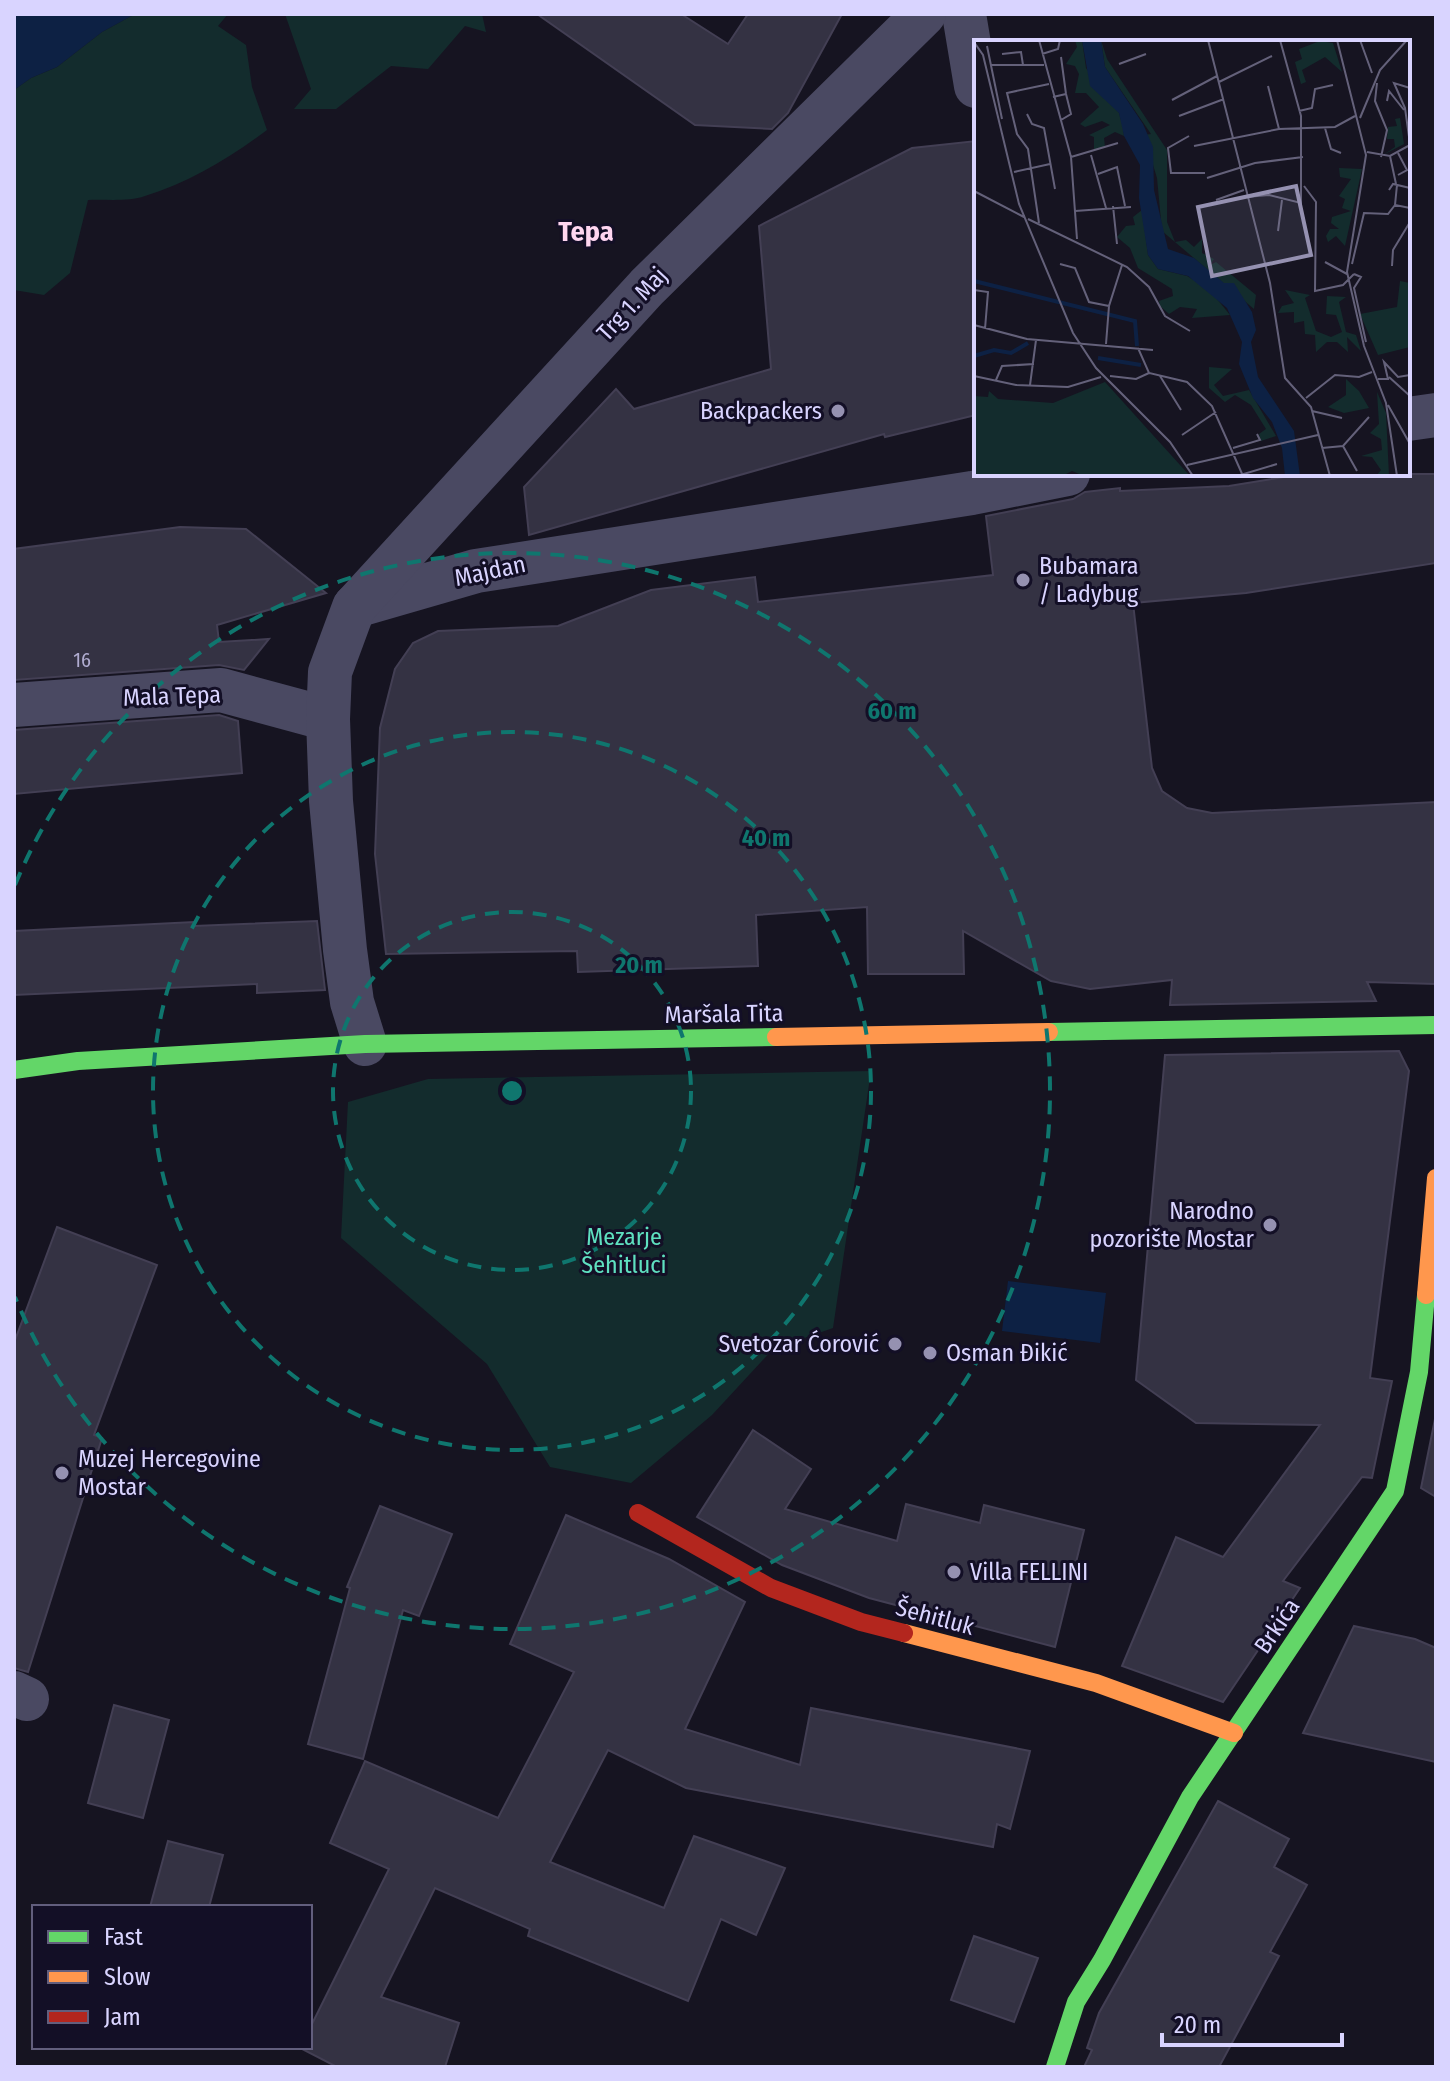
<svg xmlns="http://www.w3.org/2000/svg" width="1450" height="2081" font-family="'Fira Sans Condensed',sans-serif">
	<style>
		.green { fill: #132c2d }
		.water { fill: #0d2144 }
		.building { fill: #343243; stroke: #433f54; stroke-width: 2 }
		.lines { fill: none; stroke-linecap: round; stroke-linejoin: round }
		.street { stroke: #4a4962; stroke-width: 44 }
		.fast { stroke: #63d668; stroke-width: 18 }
		.slow { stroke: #ff974d; stroke-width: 18 }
		.jam { stroke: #b3261e; stroke-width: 18 }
		.ring { fill: none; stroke: #0f766e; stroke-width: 4; stroke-dasharray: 14 10 }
		.poi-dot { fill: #9591b1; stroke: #130f26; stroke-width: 3 }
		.labels { text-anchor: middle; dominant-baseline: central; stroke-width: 6; stroke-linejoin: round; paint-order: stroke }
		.number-label { font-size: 20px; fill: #b0acd0 }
		.street-label { font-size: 24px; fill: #d9d4ff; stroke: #130f26 }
		.poi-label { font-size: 24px; fill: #d9d4ff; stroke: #130f26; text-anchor: start }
		.park-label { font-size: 24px; fill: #5fe0c0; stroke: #130f26 }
		.quarter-label { font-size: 28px; font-weight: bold; fill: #ffd6f0; stroke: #130f26 }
		.inset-river { fill: none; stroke: #0d2144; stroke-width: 4 }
		.inset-road { fill: none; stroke: #64617a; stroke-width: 2 }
		.view { fill: #9591b1; fill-opacity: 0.15; stroke: #9591b1; stroke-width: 4 }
		.inset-edge { fill: none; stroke: #d9d4ff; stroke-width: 4 }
		.centre { fill: #0f766e; stroke: #130f26; stroke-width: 4 }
		.ring-label { font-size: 24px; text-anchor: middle; font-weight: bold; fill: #0f766e; stroke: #130f26; stroke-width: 6; stroke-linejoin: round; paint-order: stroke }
	</style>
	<rect width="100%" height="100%" fill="#161421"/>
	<g class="green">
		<path d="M135,14H228L218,26L246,45L252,87L267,130C231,157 189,183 145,196C128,202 106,199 88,200L70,273L44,295L14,290V90L31,78L57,67L102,32Z"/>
		<path d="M285,14H482L486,32L465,26L428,69L391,66L336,109H294L311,89Z"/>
		<path d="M871,1071L833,1328L773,1349L712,1415L631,1483L550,1467L487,1364L341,1238L348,1102L428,1079Z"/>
	</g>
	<g class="water">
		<path d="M14,14H135L102,32L57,67L31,78L14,90Z"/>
		<path d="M1008,1281L1106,1293L1100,1343L1002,1331Z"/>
	</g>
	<g class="building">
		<path d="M537,14H681L728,44L748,14H842L788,113L772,129L695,125Z"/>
		<path d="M976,141V415L885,437L884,434L529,535L524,487L616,389L634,409L771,369L759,226L912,148Z"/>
		<path d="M1303,474H1436V563L1246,593L1133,603L1152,768L1162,791L1187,808L1212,813L1436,802V984L1367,982L1376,1001L1170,1005L1172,980L1090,989L1051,981L963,931L964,974H868L867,907L756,915L758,966L578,972L577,951L386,954L375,854L380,728L395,669L413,643L438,631L558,626L651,590L755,577L758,602L993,575L986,516L1073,499L1085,492L1120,488V491L1229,486Z"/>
		<path d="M180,527L246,529L326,593L217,625L219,642L269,639L244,670L219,665L14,680V549Z"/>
		<path d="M219,715L238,721L242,773L14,794V730Z"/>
		<path d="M317,921L325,990L257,993V984L14,995V931L194,922V926Z"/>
		<path d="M1399,1051L1409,1071L1370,1378L1392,1381L1372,1478L1362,1477L1283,1581L1300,1588L1223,1702L1122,1666L1176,1537L1223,1557L1320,1425L1196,1423L1136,1380L1165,1055Z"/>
		<path d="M57,1227L157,1265L94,1435L102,1438L28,1672L14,1668V1343Z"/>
		<path d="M1436,1414V1497L1421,1488Z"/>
		<path d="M753,1430L811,1469L785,1509L897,1541L906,1504L980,1523L984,1505L1084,1530L1055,1647L869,1598L782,1565L697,1517Z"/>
		<path d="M380,1506L452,1534L419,1616L403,1610L363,1759L308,1744L350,1588L347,1587Z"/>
		<path d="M566,1515L669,1559L745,1602L685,1729L800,1765L811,1708L1030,1751L1010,1829L997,1824L993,1847L686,1788L608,1750L550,1862L664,1908L694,1836L785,1868L756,1935L721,1919L688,2001L528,1936L530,1929L435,1888L381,1997L459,2023L445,2067H337L300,2048L310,2047V2028L389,1869L330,1843L365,1761L498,1818L574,1672L510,1644Z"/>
		<path d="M1354,1626L1415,1639L1436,1648V1762L1303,1733Z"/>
		<path d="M114,1705L169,1720L143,1818L88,1803Z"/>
		<path d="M1218,1801L1289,1839L1274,1867L1307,1885L1270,1952L1279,1956L1219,2067H1084L1092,2050L1087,2048L1099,2013Z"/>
		<path d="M168,1841L223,1855L209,1907H150Z"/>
		<path d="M974,1936L1038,1958L1014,2022L951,2000Z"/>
	</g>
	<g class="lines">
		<g class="street">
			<path d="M964,14L976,86"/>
			<path d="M1408,419L1436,415"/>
			<path d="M355,606L476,571L972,493L1068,474"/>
			<path d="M14,705L221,690L328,719"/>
			<path d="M365,1044L352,1002L345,950L331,801L328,719L330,672L354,607L647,287L924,14"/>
			<path d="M14,1693L27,1699"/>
		</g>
		<g class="fast">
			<path d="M1049,1032L1436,1025"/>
			<path d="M14,1070L78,1061L365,1044L776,1037"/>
			<path d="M1055,2067L1076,2002L1102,1960L1190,1797L1395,1491L1419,1372L1426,1295"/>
		</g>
		<g class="slow">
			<path d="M776,1037L1049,1032"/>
			<path d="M1426,1295L1436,1178"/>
			<path d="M904,1633L1096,1683L1234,1733"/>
		</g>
		<path class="jam" d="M638,1513L771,1588L861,1622L904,1633"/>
	</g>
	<g class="ring">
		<circle cx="512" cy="1091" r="179"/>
		<circle cx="512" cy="1091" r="359"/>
		<path d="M15 885A538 538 0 1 1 15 1297"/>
	</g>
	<g class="poi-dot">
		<circle cx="838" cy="411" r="8"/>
		<circle cx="1023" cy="580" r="8"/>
		<circle cx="1270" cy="1225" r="8"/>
		<circle cx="895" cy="1344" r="8"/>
		<circle cx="930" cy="1353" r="8"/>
		<circle cx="62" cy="1473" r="8"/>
		<circle cx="954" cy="1572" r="8"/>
	</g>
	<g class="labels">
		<g class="number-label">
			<text x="82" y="660">16</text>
		</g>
		<g class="street-label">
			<text transform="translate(632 304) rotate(-47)">Trg 1. Maj</text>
			<text transform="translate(490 571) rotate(-12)">Majdan</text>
			<text transform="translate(172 696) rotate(-2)">Mala Tepa</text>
			<text transform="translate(724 1014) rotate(-1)">Maršala Tita</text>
			<text transform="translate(935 1617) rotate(15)">Šehitluk</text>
			<text transform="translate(1277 1626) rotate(-56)">Brkića</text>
		</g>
		<g class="poi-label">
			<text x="822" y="411" text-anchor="end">Backpackers</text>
			<text x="1039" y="566">Bubamara<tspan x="1039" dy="28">/ Ladybug</tspan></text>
			<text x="1254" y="1211" text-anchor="end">Narodno<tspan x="1254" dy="28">pozorište Mostar</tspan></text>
			<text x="879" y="1344" text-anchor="end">Svetozar Ćorović</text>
			<text x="946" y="1353">Osman Đikić</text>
			<text x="78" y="1459">Muzej Hercegovine<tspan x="78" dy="28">Mostar</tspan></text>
			<text x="970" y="1572">Villa FELLINI</text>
		</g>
		<g class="park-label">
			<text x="624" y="1237">Mezarje<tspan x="624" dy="28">Šehitluci</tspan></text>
		</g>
		<g class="quarter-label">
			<text x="586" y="231">Tepa</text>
		</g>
	</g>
	<g transform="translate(974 40)">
		<rect width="436" height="436" fill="#161421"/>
		<path d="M101,0H108L112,28L145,73L149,87L150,96L141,92L130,98L131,107L120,110V97L115,95L136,85L128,81L111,87L106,84L125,67L112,53H101L105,34L101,26L92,24L103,7ZM127,0L133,19L193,110V182L201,202L212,200L220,207L228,199V213L240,219L236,225L242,222L282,255L280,269L188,191L183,138L170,95L177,94L131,27ZM346,1L359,3L368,32L351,17L328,30L332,42L327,44L321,22L328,19L325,9ZM426,78L430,104L409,115L421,107L420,99H413L414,87L423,86L421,79ZM365,128L388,129L371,206L362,196L354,202L352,196L356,189H365L357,183L358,177L377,171L368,168L371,159L365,156L377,139L366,137ZM168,170L174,215L184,229L213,236L234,248L256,275L218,278L223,269L206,267L195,274L186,266L185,261L199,256L198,249L164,228L156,208L143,197L152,186L161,185L159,177ZM426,241L436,243V307L404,315L386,274L423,267ZM311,250L336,255L331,258L342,291L357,297L368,292L362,275L352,274L353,256L372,257L365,262L372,292L382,295L387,311L373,297L374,312L363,302H353L342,312L341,295L331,294L330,281L320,283V272L304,273L308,266L320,263ZM235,327L258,329L240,345L249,356L275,350L302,396L287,401L285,394L292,389L277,365L261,355L251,362L235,348ZM372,339L385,351L395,368L370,373L354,367L372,355ZM131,342L216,436H110L98,431L88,436H0V356L14,357L15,351L24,359L79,363ZM403,352L412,373L415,436H402L407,430L398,417L387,416L408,410L407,399L396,393L405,384Z" fill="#132c2d"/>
		<path d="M108,0H127L131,27L169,84L179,107L180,150L194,209L220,218L250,243H260L278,272L282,290L277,302L284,337L320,391L326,436H311L308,408L298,382L279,358L265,324L268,302L253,268L214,236L184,229L174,215L165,158L166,125L150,96L145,73L116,46Z" fill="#0d2144"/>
		<path class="inset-river" d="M0,241L161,281L163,306M0,316L20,310L37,313L54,303M124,318L167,325"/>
		<path class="inset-road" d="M65,0L97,117L103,199M234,0L296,243L311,338L337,367L356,436M363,0L392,115L373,232L390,306L412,363L423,436M386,0L398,33M0,2L9,15L45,164L99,293L122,328L196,402L219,436M13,6L28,79M28,14L47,12L49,25M68,14L84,9L86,0M87,17L92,54M145,24L172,14M17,25H70M245,42L298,16M403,43L401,61L413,90L407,117M294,46L305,89M436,48L420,43L431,68L436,104M79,57L92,54L97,74L87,80M198,60L243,36M413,61L415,51L430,70M325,71L338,68L341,49L359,45M53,74L58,84L70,88L81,149M205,76L250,59M386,78L406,30L433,0M351,88L357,109L367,113M215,96L194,108L197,133H231M220,106L305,89L361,87L381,76M393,112L416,116L436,105M117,115L132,168M416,116L422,144M97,117L144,103M40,132L76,124M124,134L143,127L151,166M424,135L433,130L424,113M233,138L281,123L329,117M423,145L421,165L436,168M330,146L342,162L341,251L369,245L380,234M415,150L419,144L436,148M0,151L50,177M272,157L295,155L327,163V76L306,0M242,160L270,150M139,166L143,204M101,171L157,167M54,179L153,227L175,247L191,276L216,291M65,183L54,109L43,94L33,53L75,44M304,191L308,160M351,222L373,234M86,224L101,228L115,262L135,266M378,224L390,173L414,174L421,165M418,226L419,210L436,182M380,234L387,237L380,248L392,302M0,250L14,252L11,289M0,285L53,299L179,310M132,304L135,266L148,225M164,308L175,333L213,342L238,366L269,436M0,336L42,345L94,347L127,337M136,336L162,339L175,333M186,336L207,370M415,337L436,356M404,339H414L410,322L424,337L436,335M22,340L28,326L60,324M56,345L62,300M332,358L361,335L385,337L398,332M414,365L436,404M338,371L368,378M208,395L242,372M369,406L383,431M259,408L286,400L283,394M348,408L369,406L395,377M213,425L344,395M263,436L303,424"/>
		<path class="view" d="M322,146L337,215L238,236L224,167Z"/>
		<rect width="436" height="436" class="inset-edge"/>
	</g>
	<circle cx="512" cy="1091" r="12" class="centre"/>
	<g class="ring-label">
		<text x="892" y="719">60 m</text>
		<text x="766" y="846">40 m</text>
		<text x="639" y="973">20 m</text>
	</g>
	<rect width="1450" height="2081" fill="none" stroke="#d9d4ff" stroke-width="32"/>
	<rect x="32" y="1905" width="280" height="144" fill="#130f26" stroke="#625e7d" stroke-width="2"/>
	<rect x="48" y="1931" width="40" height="12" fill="#63d668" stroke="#625e7d" stroke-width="2"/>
	<text x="104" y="1945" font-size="24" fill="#d9d4ff">Fast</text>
	<rect x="48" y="1971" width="40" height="12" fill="#ff974d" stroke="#625e7d" stroke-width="2"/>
	<text x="104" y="1985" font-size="24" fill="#d9d4ff">Slow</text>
	<rect x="48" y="2011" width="40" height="12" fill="#b3261e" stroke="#625e7d" stroke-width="2"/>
	<text x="104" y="2025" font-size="24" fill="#d9d4ff">Jam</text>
	<path d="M1162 2033v12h180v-12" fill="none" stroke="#d9d4ff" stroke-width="4"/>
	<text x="1174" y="2033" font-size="24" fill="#d9d4ff" stroke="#130f26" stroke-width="6" paint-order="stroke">20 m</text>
</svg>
